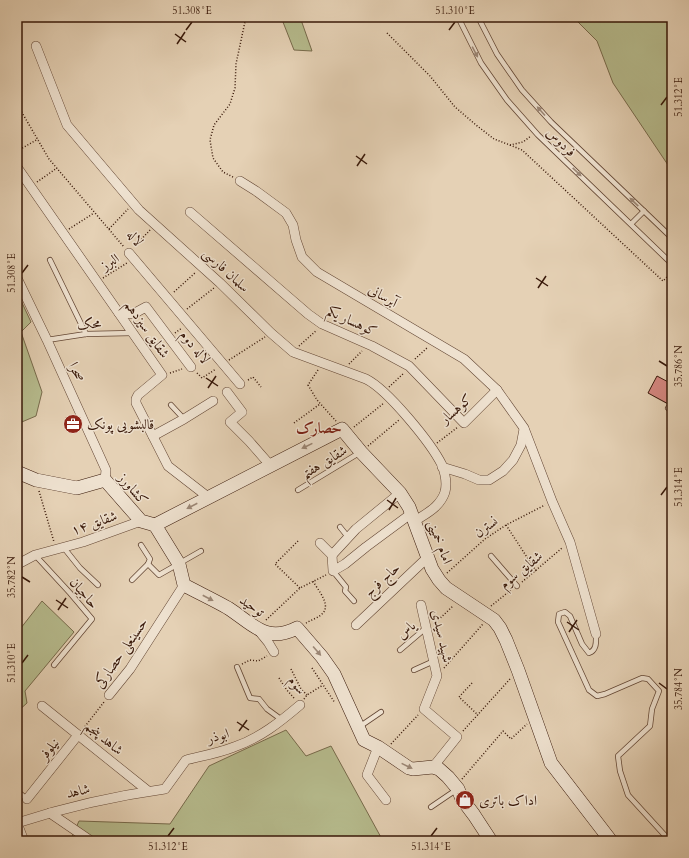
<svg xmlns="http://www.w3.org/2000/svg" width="689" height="858" font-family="Cardo,Amiri,serif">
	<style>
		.green { fill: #b6bb8d; stroke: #776a4b }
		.shadow { fill: #0003 }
		.building { fill: #d58680; stroke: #381809 }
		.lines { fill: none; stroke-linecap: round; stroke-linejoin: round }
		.lane-casing { stroke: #634634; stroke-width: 6 }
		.street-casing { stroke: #634634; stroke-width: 10 }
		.secondary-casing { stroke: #381809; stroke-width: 14 }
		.path { stroke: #381809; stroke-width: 1.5; stroke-dasharray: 1 2; stroke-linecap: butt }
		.lane { stroke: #eee1cf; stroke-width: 4.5 }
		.street { stroke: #eee1cf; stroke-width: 9 }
		.secondary { stroke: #eee1cf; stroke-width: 13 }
		.oneway { fill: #9c8776 }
		.ticks { fill: none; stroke: #381809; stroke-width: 1.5 }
		.labels { text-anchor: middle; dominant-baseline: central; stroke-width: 3; stroke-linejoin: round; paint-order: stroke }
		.street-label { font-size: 14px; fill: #381809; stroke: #eee1cf }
		.poi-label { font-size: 14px; fill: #381809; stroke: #eee1cf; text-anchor: start }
		.neighbourhood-label { font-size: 15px; font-weight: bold; fill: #7a1f14; stroke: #eee1cf }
		.neatline { fill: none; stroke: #381809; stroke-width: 1.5 }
		.ticks-label { font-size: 10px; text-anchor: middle; fill: #381809 }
	</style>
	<rect width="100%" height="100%" fill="#e5d1b5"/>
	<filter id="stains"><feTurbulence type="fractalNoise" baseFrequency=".005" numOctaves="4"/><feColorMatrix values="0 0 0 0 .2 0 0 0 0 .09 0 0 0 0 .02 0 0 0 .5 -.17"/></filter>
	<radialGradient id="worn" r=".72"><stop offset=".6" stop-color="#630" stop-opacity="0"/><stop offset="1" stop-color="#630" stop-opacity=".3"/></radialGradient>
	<g class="green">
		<path d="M281,17H300L312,51L294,50Z"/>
		<path d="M573,17H672V171L613,83L597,41Z"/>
		<path d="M17,292L31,322L21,332L42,392L36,416L17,424Z"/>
		<path d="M42,601L74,632L25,691L27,703L17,712V633Z"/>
		<path d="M286,730L306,756L331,746L383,841H74L71,839L79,821L170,824L209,766Z"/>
	</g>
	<path class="shadow" d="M672,385V407L654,397L649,393Z"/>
	<path class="building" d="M657,376L672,384V406L648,393Z"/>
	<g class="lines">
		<g class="lane-casing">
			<g id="lane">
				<path d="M458,17L481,63L507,100L538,135L672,264"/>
				<path d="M478,17L497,54L522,90L551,122L672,238"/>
				<path d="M631,224L644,211"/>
				<path d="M50,260L86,334"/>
				<path d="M47,340L86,334L133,333"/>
				<path d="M171,405L184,419"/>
				<path d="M668,408L672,411"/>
				<path d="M298,490L359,453"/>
				<path d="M340,527L348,537"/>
				<path d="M141,545L150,559L148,564"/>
				<path d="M64,548L80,568L98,585"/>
				<path d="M35,555L70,593L92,619L54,665"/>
				<path d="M491,556L517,586"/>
				<path d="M333,571L346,587L345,591L354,601"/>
				<path d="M132,580L148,564L159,575L201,551"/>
				<path d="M596,634C596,642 597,650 589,653L582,644L570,616L565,612L559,614L558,622L589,690L597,696L605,694L642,678L648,679L659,691L652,709L650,726L618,756L620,771L628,795L670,841"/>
				<path d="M400,650L427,627"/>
				<path d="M237,667L250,698L259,699L267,709L282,720"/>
				<path d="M414,670L434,661"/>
				<path d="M359,727L381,712"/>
				<path d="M17,791L27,799"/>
				<path d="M431,807L456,790"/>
			</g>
		</g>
		<g class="street-casing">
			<g id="street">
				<path d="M36,46L67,125L139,210L220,283L271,333L293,352L366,379C388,390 431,443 442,465C445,473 447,484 445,492C440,507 427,513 415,521"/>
				<path d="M17,167L162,375L138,395L136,399V403L168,466L208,497"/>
				<path d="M240,181L256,191L286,213L293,225L296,240L302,257L317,272L464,359L497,390L524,428L552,501L570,542L596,634"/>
				<path d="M190,212L308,314L322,324L372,346L409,366L464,423L497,390"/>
				<path d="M129,253L240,384"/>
				<path d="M17,278L47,340L106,470L105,480"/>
				<path d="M119,313L133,314L146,307L191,367"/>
				<path d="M227,392L242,412L230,422L249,441L270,465"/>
				<path d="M153,436L184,419L213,401"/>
				<path d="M442,467L465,474L479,480H489L503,471L513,460L521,445L524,429"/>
				<path d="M320,543L332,555L333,571L345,564L366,547L412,513"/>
				<path d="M332,555L356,529L400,493"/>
				<path d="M17,563H20L35,555L83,542L141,521"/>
				<path d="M421,605L437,676L424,709L457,737L433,767"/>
				<path d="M356,625L428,557"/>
				<path d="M259,631L268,642L274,652"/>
				<path d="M109,695L130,669L184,585"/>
				<path d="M42,706L148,791"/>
				<path d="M378,747L367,775L386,800"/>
				<path d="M27,799L78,735"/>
				<path d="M50,813L91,841"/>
				<path d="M17,823C66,807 114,796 165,789L186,760C202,756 219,753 234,747C260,738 280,722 300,705"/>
				<path d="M17,823L24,841"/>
			</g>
		</g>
		<g class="secondary-casing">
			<g id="secondary">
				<path d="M17,472L36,480L77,488L105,480L141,521L155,525"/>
				<path d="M155,525L342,429L361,452L400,493L409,507L432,569L439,580L446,588L494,620L500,628L506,640L518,670L551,763L611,841"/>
				<path d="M155,525L179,564L184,585C199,593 214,600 228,608C253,624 266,644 297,628L322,657L334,674L364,740L378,747L409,768L413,769L433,767L439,769L448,777L458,789L462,799L474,815L491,841"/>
			</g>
		</g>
		<g class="path">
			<path d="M387,33L430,76L455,107L476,125L494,139L510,145L523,142L531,136"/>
			<path d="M17,104L49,159L124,247"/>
			<path d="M510,145L522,150L663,281L672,272"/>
			<path d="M17,151L38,139"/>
			<path d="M233,177L223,172L213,158L210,140L214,125L230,104L235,88L236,64L246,17"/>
			<path d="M37,182L57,168"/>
			<path d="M69,229L94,213"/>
			<path d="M109,229L128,209"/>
			<path d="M135,246L150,230"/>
			<path d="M103,278L127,263"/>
			<path d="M174,292L196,272"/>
			<path d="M187,309L214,288"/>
			<path d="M175,333L182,328"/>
			<path d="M299,346L317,330"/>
			<path d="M415,359L428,347"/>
			<path d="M229,360L265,337"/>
			<path d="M349,364L362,351"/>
			<path d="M318,370L308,385L317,400L336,421"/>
			<path d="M170,373L182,369"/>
			<path d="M197,373L202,378L216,369"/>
			<path d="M248,380L253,377L261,387"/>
			<path d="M389,387L404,373"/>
			<path d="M294,423L320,404"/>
			<path d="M354,427L384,403"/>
			<path d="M437,443L458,427"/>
			<path d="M368,446L399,420"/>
			<path d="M39,491L54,542"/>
			<path d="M506,525L536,571"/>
			<path d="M298,541L275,564L300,588"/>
			<path d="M447,573L485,539L506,525L545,505"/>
			<path d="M522,582L562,548"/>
			<path d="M491,606L511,590"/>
			<path d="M266,620L300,588L326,575"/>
			<path d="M306,623C311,620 320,617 323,613C331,604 317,589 313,581"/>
			<path d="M434,624L453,606"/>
			<path d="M242,664L250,660L258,661L267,656"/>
			<path d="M312,668L335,703"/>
			<path d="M444,668L483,624"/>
			<path d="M291,669L301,689L307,695"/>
			<path d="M279,678L286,689L294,698"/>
			<path d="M472,683L459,697L478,715"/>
			<path d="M304,699L307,695L323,685"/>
			<path d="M83,729L104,702"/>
			<path d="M463,731L510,679"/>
			<path d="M391,744L418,715"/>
			<path d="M462,779L503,731L511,739L527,724"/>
		</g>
		<use href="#lane" class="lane"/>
		<use href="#street" class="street"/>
		<use href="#secondary" class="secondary"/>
	</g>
	<defs><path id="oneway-solid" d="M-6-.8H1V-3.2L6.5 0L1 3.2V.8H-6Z"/></defs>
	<g class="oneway">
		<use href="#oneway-solid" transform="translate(475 52) rotate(62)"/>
		<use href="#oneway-solid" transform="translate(541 111) rotate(-132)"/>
		<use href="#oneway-solid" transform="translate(577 172) rotate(44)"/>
		<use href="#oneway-solid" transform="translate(634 202) rotate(-136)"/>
		<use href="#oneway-solid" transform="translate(307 446) rotate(154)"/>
		<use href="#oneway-solid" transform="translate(192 506) rotate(153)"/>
		<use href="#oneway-solid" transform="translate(208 598) rotate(28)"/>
		<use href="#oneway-solid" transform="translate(317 651) rotate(49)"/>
		<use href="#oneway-solid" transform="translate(407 766) rotate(26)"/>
	</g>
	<path class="ticks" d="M186,30L192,22M449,30L455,22M175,34L186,42M177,44L185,32M661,105L667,97M356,156L367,164M357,166L365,154M22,273L28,265M536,278L548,286M538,288L546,276M659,361L667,366M206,378L218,386M208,388L216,376M661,495L667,487M387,500L398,508M389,510L396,498M22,577L30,582M56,600L68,608M58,610L66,598M567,622L579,630M569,632L577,620M22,663L28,655M659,683L667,689M237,722L249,730M239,731L247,720M168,836L174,828M431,836L437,828"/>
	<defs>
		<g id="office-disc" transform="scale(1)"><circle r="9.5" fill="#8f2418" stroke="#eee1cf"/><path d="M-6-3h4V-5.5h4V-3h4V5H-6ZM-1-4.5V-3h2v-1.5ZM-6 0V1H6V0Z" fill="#fff"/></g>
		<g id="shop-disc" transform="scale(1)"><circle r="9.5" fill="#8f2418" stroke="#eee1cf"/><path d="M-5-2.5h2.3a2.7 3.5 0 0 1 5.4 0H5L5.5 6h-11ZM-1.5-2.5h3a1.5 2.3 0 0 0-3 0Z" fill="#fff"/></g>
	</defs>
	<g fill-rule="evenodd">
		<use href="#office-disc" x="73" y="424"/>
		<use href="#shop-disc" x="465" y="800"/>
	</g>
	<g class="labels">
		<g class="street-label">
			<text transform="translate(561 142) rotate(44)">فردوس</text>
			<text transform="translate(135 238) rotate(49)">لاله</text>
			<text transform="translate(110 262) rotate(-32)">البرز</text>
			<text transform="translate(226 270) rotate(43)">سلمان فارسی</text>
			<text transform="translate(383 296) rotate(30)">آبرسانی</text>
			<text transform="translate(352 321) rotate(25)">کوهسار یکم</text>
			<text transform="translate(89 324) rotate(-4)">محک</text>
			<text transform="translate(147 329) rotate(55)">شقایق سیزدهم</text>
			<text transform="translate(195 347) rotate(51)">لاله دوم</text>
			<text transform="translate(77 372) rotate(66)">صحرا</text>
			<text transform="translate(456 409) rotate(-41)">کوهسار</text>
			<text transform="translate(324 462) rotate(-31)">شقایق هفتم</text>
			<text transform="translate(133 489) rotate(49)">کشاورز</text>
			<text transform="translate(94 523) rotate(-19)">شقایق ۱۴</text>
			<text transform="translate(486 527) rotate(-36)">نسترن</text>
			<text transform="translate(440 542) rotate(69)">امام خمینی</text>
			<text transform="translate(521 570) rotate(-39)">شقایق سوم</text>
			<text transform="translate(382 580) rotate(-43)">حاج فرج</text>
			<text transform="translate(84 593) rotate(49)">حاجیان</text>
			<text transform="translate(252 606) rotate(35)">توحید</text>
			<text transform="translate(406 630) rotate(-41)">یاس</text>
			<text transform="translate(442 636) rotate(77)">شهید سیدی</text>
			<text transform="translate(121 653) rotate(-55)">حسینعلی حصارکی</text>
			<text transform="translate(297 685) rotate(52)">سوم</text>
			<text transform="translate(218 736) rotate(-16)">ابوذر</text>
			<text transform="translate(104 738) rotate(39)">شاهد پنجم</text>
			<text transform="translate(49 749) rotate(-51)">نیلوفر</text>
			<text transform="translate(78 791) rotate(-14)">شاهد</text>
		</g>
		<g class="poi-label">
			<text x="87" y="424">قالبشویی پونک</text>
			<text x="479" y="800">اداک باتری</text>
		</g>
		<g class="neighbourhood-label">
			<text x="319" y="428">حصارک</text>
		</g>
	</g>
	<rect width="689" height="858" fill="none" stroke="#e5d1b5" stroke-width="44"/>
	<rect x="22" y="22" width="645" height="814" class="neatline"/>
	<g class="ticks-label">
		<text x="192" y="14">51.308°E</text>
		<text x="455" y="14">51.310°E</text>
		<text transform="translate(678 97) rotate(-90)" y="4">51.312°E</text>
		<text transform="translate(11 273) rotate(-90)" y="4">51.308°E</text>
		<text transform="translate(678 366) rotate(-90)" y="4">35.786°N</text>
		<text transform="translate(678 487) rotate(-90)" y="4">51.314°E</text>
		<text transform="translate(11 577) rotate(-90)" y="4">35.782°N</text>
		<text transform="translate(11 663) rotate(-90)" y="4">51.310°E</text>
		<text transform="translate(678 689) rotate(-90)" y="4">35.784°N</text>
		<text x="168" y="850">51.312°E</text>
		<text x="431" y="850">51.314°E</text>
	</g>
	<rect width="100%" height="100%" filter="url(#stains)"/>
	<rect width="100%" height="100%" fill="url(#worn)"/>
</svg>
